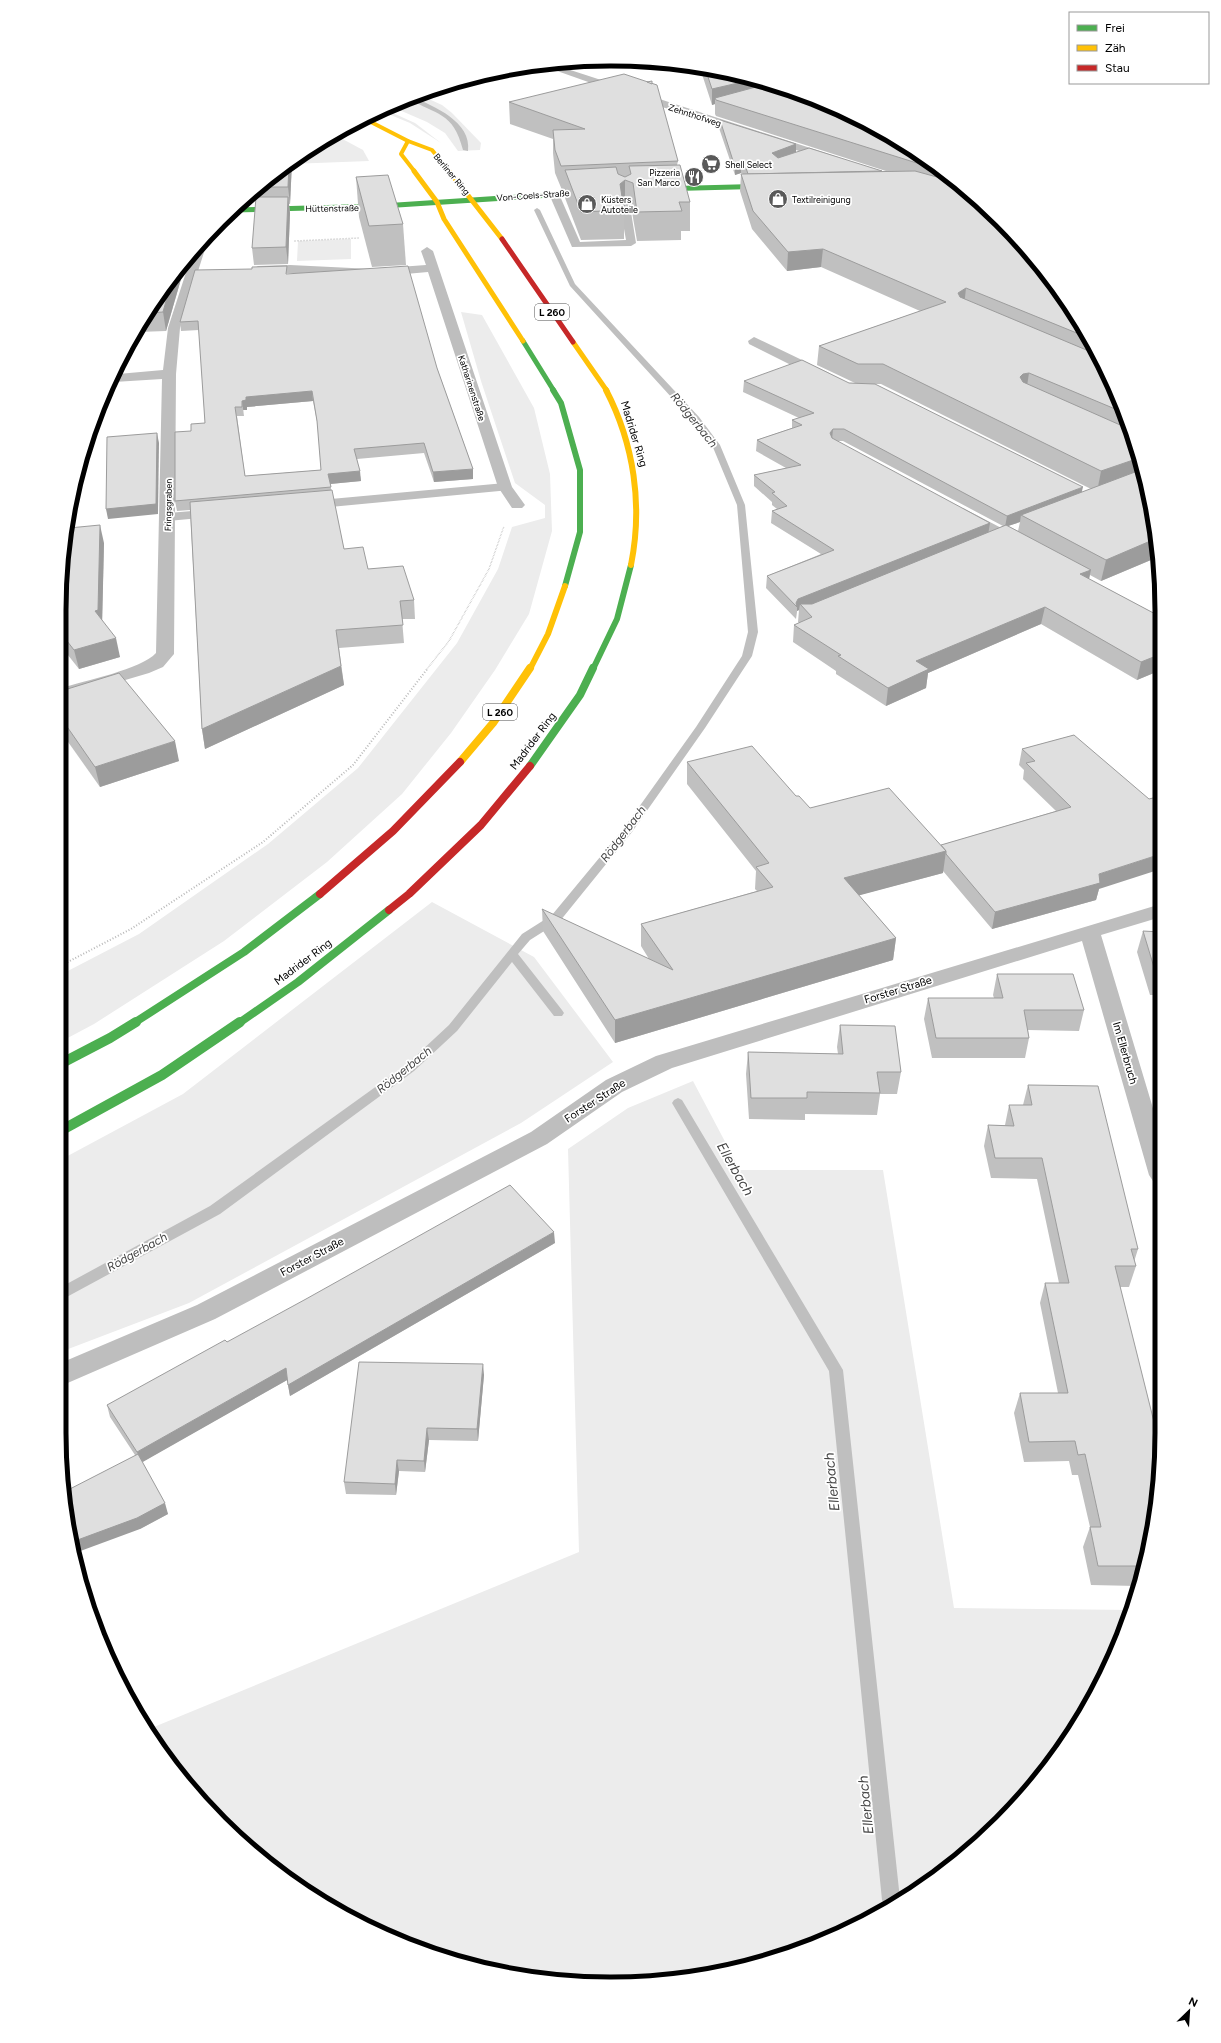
<svg xmlns="http://www.w3.org/2000/svg" width="1221" height="2043" font-family="Figtree,sans-serif">
	<style>
		.green { fill: #ececec }
		.lines { fill: none; stroke-linecap: round; stroke-linejoin: round }
		.stream { fill: #bfbfbf; fill-rule: evenodd }
		.path-far1 { stroke: #b9b9b9; stroke-width: 1.5; stroke-dasharray: 0.5 1; stroke-linecap: butt }
		.path { stroke: #b9b9b9; stroke-width: 2; stroke-dasharray: 1 2; stroke-linecap: butt }
		.lane { fill: #bebebe; fill-rule: evenodd }
		.street { fill: #bebebe; fill-rule: evenodd }
		.fast-far3 { stroke: #4caf50; stroke-width: 5 }
		.fast-far2 { stroke: #4caf50; stroke-width: 6 }
		.fast-far1 { stroke: #4caf50; stroke-width: 8 }
		.fast { stroke: #4caf50; stroke-width: 10 }
		.slow-far3 { stroke: #ffc107; stroke-width: 4 }
		.slow-far2 { stroke: #ffc107; stroke-width: 5 }
		.slow-far1 { stroke: #ffc107; stroke-width: 6 }
		.slow { stroke: #ffc107; stroke-width: 8 }
		.jam-far1 { stroke: #c62828; stroke-width: 5 }
		.jam { stroke: #c62828; stroke-width: 8 }
		.wall { fill: #c0c0c0; fill-rule: evenodd }
		.shaded-wall { fill: #9c9c9c }
		.building { fill: #dfdfdf; stroke: #9c9c9c; fill-rule: evenodd }
		.labels { text-anchor: middle; dominant-baseline: central; stroke-width: 3.5; stroke-linejoin: round; paint-order: stroke }
		.far-street-label { font-size: 9px; fill: #000; stroke: #fff }
		.far-poi-label { font-size: 9px; fill: #000; stroke: #fff; text-anchor: start }
		.shield { fill: #fff; stroke: #4c4c4c; stroke-width: 1 }
		.shield-label { font-size: 10px; font-weight: bold; fill: #000 }
		.street-label { font-size: 11px; fill: #000; stroke: #fff }
		.water-label { font-size: 12px; font-style: italic; fill: #444; stroke: #fff }
		.near-water-label { font-size: 14px; font-style: italic; fill: #444; stroke: #fff }
		.rim { fill: none; stroke: #000; stroke-width: 5 }
	</style>
	<rect width="100%" height="100%" fill="#fff"/>
	<g class="green">
		<path d="M420,95L442,105L452,113L481,143L480,150L458,151L445,133L427,122L390,106L400,101Z"/>
		<path d="M384,109L415,123L441,143L410,123L381,111Z"/>
		<path d="M335,135L363,150L369,161L290,164L304,152Z"/>
		<path d="M351,239V259L297,261L298,241Z"/>
		<path d="M461,312L482,315L534,408L550,474L552,531L529,614L495,670L451,733L402,794L327,862L224,941L94,1024L62,1041V974L139,934L268,844L358,768L457,643L498,569L512,527L545,518V505L515,483L481,381Z"/>
		<path d="M432,902L534,957L613,1062L521,1123L189,1303L63,1351L62,1159L183,1094Z"/>
		<path d="M693,1081L740,1170H883L954,1608L1133,1610L1069,1739L1001,1822L946,1870L855,1927L788,1955L683,1979L610,1984L538,1979L433,1955L366,1927L275,1870L173,1768L149,1729L579,1552L568,1149L628,1108Z"/>
	</g>
	<g class="lines">
		<g class="stream">
			<path d="M412,97C434,106 472,122 468,151L463,150C453,111 437,116 408,98Z"/>
			<path d="M537,208L540,210L575,284L699,417L720,445L745,505L758,632L752,656L705,728L632,832L560,921L530,940L518,954L562,1010L564,1013L562,1016H554L512,962L457,1031L414,1071L220,1214L63,1299V1286L210,1206L406,1065L449,1025L522,934L552,915L624,828L696,727L742,656L748,632L737,505L712,445L693,421L570,286L534,210Z"/>
			<path d="M678,1098L682,1100L843,1370L900,1899L886,1907L882,1900L829,1371L672,1103L674,1100Z"/>
		</g>
		<g class="path-far1">
			<path d="M294,241L359,238"/>
			<path d="M427,669L449,641L489,569L504,526"/>
		</g>
		<path class="path" d="M62,965L131,929L263,842L353,765L428,668"/>
		<g class="lane">
			<path d="M554,191L559,194L580,242L626,240L621,212L626,209L631,212L636,243L631,246L572,247L549,194Z"/>
			<path d="M505,483L510,484L511,487L510,490L309,509L302,505L309,501Z"/>
			<path d="M216,509L223,513L221,516L168,521L161,517L168,513Z"/>
		</g>
		<g class="street">
			<path d="M555,65L838,157L839,159L834,162L830,161L625,95L543,66Z"/>
			<path d="M202,243L206,246L180,328L176,374L174,654L163,667L149,673L61,699V688C84,681 142,669 156,653L162,379L114,382L118,374L163,370L168,328L191,257Z"/>
			<path d="M427,247L433,251L512,487L525,505L522,508H512L498,487L428,272L372,277L290,273L258,274L252,270L258,266L290,265L372,269L426,265L421,251Z"/>
			<path d="M754,337L829,373L831,376L824,380L819,379L749,344L748,341Z"/>
			<path d="M963,508L1009,532L1012,535L1009,538H999L958,516L955,513L958,510Z"/>
			<path d="M1161,904V917L1101,935L1161,1135V1184L1153,1181L1149,1175L1082,941L672,1068L622,1092L547,1144L215,1319L63,1385V1362L197,1305L531,1132L606,1080L656,1056Z"/>
		</g>
		<g class="fast-far3">
			<path d="M656,189L770,186"/>
			<path d="M233,210L382,206L596,192"/>
			<path d="M523,341L554,391"/>
		</g>
		<g class="fast-far2">
			<path d="M553,390L561,403L580,470V532L565,586"/>
			<path d="M593,669L617,619L631,565"/>
		</g>
		<g class="fast-far1">
			<path d="M530,766L580,695L593,668"/>
			<path d="M134,1023L244,952L320,894"/>
			<path d="M239,1023L298,982L389,910"/>
		</g>
		<g class="fast">
			<path d="M62,1063L110,1038L136,1022"/>
			<path d="M62,1130L162,1075L240,1022"/>
		</g>
		<g class="slow-far3">
			<path d="M365,119L408,141L432,150L450,172"/>
			<path d="M408,141L401,154L415,172"/>
		</g>
		<g class="slow-far2">
			<path d="M414,171L437,202L444,219L523,341"/>
			<path d="M449,171L502,239"/>
			<path d="M573,342L607,391"/>
		</g>
		<g class="slow-far1">
			<path d="M606,390C634,444 643,505 631,565"/>
			<path d="M530,669L548,634L565,586"/>
		</g>
		<path class="slow" d="M460,762L493,723L530,668"/>
		<path class="jam-far1" d="M502,239L573,342"/>
		<g class="jam">
			<path d="M320,894L393,831L460,762"/>
			<path d="M389,910L409,894L481,825L530,766"/>
		</g>
	</g>
	<g class="wall">
		<path d="M700,68L718,70L917,152L1025,247L1088,335L1143,468L1158,557L1101,581L1090,575L1089,579L1161,617V670L1137,680L1041,624L928,673L926,688L886,706L836,674V671L793,642L794,625L799,623L798,622L799,610L797,611V612L796,619L766,588L767,576L821,554L771,523L772,511L777,509L772,505V502L754,486V475L786,468L756,451L757,440L792,428V420L799,418L743,392L744,381L855,383L817,365L819,346L920,311L821,267L787,271L752,229L740,191L741,174H743L741,173L735,175L719,128L720,120L796,144V152L787,155L882,171V172H889L716,116L715,114V104L712,105ZM874,384H881L1091,489L1082,492ZM837,441H843L1003,526L989,532ZM1020,522L1018,531L1008,526Z"/>
		<path d="M509,102L678,161L677,165L690,202V231H681V240L637,241L632,212L625,208L624,209V239L581,240L565,198V189L562,190L555,173L553,153V139L510,124Z"/>
		<path d="M292,162L290,204H289L290,213L288,264L254,265L252,248L258,197L257,191Z"/>
		<path d="M356,177L403,224L406,265L372,267L359,217Z"/>
		<path d="M179,271L181,279L166,331L138,332L152,304Z"/>
		<path d="M288,274L437,368L473,469V479L434,482L424,453L357,459L361,481L330,484L344,549L368,569L414,600L415,619H402L404,643L339,648L344,685L205,749L202,729L190,510L177,511L175,501L191,431L205,423L199,330L181,331L180,322ZM313,401L318,427L321,470L245,476L237,416H244L243,410H247V407Z"/>
		<path d="M104,543L102,620L120,657L79,669L60,645V574Z"/>
		<path d="M61,691L179,761L100,787L61,732Z"/>
		<path d="M1074,735L1099,889L1096,900L992,929L943,871V873L859,895L896,938L893,960L615,1043L543,931L542,909L649,959L641,946V924L757,891L755,889L756,871L687,784V762L796,796L810,808L941,845L1056,811L1023,779L1024,770L1019,765L1022,749Z"/>
		<path d="M1143,931L1161,932V1006L1157,995H1150L1137,952Z"/>
		<path d="M997,974L1084,1010L1079,1031L1028,1030L1029,1038L1025,1058H932L924,1019L928,998H994L993,995Z"/>
		<path d="M840,1025L901,1072L897,1094H880L877,1115L805,1114V1120L749,1119L746,1074L748,1052L838,1054L837,1047Z"/>
		<path d="M1028,1085L1138,1249L1134,1262L1136,1266L1129,1287H1120L1161,1469L1137,1586L1091,1585L1083,1547L1090,1527L1078,1475H1072L1069,1461L1024,1462L1014,1413L1020,1393H1058L1040,1303L1045,1283H1059L1037,1179L991,1178L984,1146L988,1125H1005L1009,1105H1023Z"/>
		<path d="M555,1243L290,1396L287,1380L142,1462L168,1514L140,1529L135,1455L110,1417L107,1405L227,1342Z"/>
		<path d="M484,1375L478,1441L429,1440L425,1472L399,1471L396,1495L346,1494L344,1482Z"/>
	</g>
	<g class="shaded-wall">
		<path d="M751,80L779,88L715,98V104L712,105V89Z"/>
		<path d="M796,144V152L772,161V153Z"/>
		<path d="M292,162L290,204L288,187L289,164Z"/>
		<path d="M741,165V173L735,175V167Z"/>
		<path d="M625,180V208L623,210L620,184Z"/>
		<path d="M288,197L290,213L288,264L286,247Z"/>
		<path d="M823,249L821,267L787,271L788,252Z"/>
		<path d="M179,271L181,279L166,331L163,312L172,279Z"/>
		<path d="M966,288L964,307L958,293Z"/>
		<path d="M1029,373L1026,393L1020,377L1023,374Z"/>
		<path d="M312,391L313,401L247,407V410H243L244,416L242,401L246,397Z"/>
		<path d="M833,429L832,440L830,433Z"/>
		<path d="M157,433L159,443L158,514L108,519L106,509Z"/>
		<path d="M1139,458L1143,468L1144,476L1097,492L1101,471Z"/>
		<path d="M473,469V479L434,482L433,472Z"/>
		<path d="M360,471L361,481L330,484L328,474Z"/>
		<path d="M1083,487L1080,499L1021,515L1020,522L1005,527L1007,516Z"/>
		<path d="M990,523L988,535L804,608L800,604L799,610L797,611V612V607L796,603L798,599Z"/>
		<path d="M100,525L104,543L102,628L95,611Z"/>
		<path d="M1155,539L1158,557L1101,581L1106,560Z"/>
		<path d="M1091,570L1087,587L1080,574Z"/>
		<path d="M1045,607L1041,624L928,673L926,688L886,706L888,688L916,661Z"/>
		<path d="M116,638L120,657L79,669L74,650Z"/>
		<path d="M1161,654V670L1137,680L1141,662Z"/>
		<path d="M341,666L344,685L205,749L202,729Z"/>
		<path d="M175,741L179,761L100,787L95,767Z"/>
		<path d="M946,851L943,873L842,900L844,878Z"/>
		<path d="M1161,854V869L1099,889L1096,900L992,929L995,912L1099,874Z"/>
		<path d="M896,938L893,960L615,1043V1020Z"/>
		<path d="M554,1232L555,1243L290,1396L288,1385Z"/>
		<path d="M483,1364L484,1375L478,1441L477,1429Z"/>
		<path d="M286,1368L289,1379L141,1463L137,1452Z"/>
		<path d="M427,1428L429,1440L425,1472L424,1461Z"/>
		<path d="M397,1460L399,1471L396,1495L395,1484Z"/>
		<path d="M165,1503L168,1514L140,1529L75,1553L72,1542Z"/>
	</g>
	<g class="building">
		<path d="M705,68L718,70L751,80L712,89Z"/>
		<path d="M624,74L657,85L678,161L561,166L555,150L553,130L585,129L509,102Z"/>
		<path d="M652,81V84L647,82Z"/>
		<path d="M767,84L822,101L917,152L933,166L920,164L716,100L715,98Z"/>
		<path d="M720,120L796,144L772,153L778,158L809,148L882,171L748,174L746,168L741,165L735,167Z"/>
		<path d="M289,164L288,187H261Z"/>
		<path d="M680,165L690,202H679L682,211L637,212L633,183L625,180L620,184L624,210L581,212L565,170L616,167L618,174L625,177L631,174L629,166Z"/>
		<path d="M915,171L948,180L1025,247L1088,335L1089,338L966,288L958,293L960,297L1096,354L1120,411L1029,373L1023,374L1020,377L1023,382L1127,428L1139,458L1101,471L883,364H858L819,346L946,302L823,249L788,252L753,211L741,174Z"/>
		<path d="M388,175L403,224L369,226L356,177Z"/>
		<path d="M256,197H288L286,247L252,248Z"/>
		<path d="M287,266L286,274L408,266L437,368L473,469L433,472L424,443L354,449L360,471L328,474L331,487L175,501V432L191,431V424L205,423L198,321L180,322L195,270L252,269V267ZM312,391L317,421L321,470L245,476L235,407H242V401L246,400V397Z"/>
		<path d="M172,279L163,312L148,313L152,304Z"/>
		<path d="M802,360L849,383L875,384L1083,487L1007,516L844,429H833L830,433L832,438L990,523L798,599L796,603L797,607L767,576L834,550L772,511L787,506L772,493L775,492L754,475L801,465L757,440L802,425L792,420L814,413L744,381Z"/>
		<path d="M157,433L156,504L106,509L107,437Z"/>
		<path d="M1143,469L1155,539L1106,560L1021,515Z"/>
		<path d="M332,490L344,549L363,547L368,569L403,566L414,600L400,601L403,625L336,630L341,666L202,729L190,502Z"/>
		<path d="M100,525L98,610L95,611L116,638L74,650L60,632V574L69,528Z"/>
		<path d="M1006,525L1091,570L1080,574L1161,617V654L1141,662L1045,607L916,661L929,669L888,688L838,656L841,655L794,625L812,617L800,604H812Z"/>
		<path d="M119,673L175,741L95,767L61,718V691Z"/>
		<path d="M1074,735L1149,799L1161,796V854L1099,874L1100,883L995,912L946,854V851L941,845L1071,807L1026,763L1035,761L1022,749Z"/>
		<path d="M752,746L796,796H799L810,808L889,788L946,851L844,878L896,938L615,1020L542,909L673,970L641,924L773,887L756,867L769,863L687,762Z"/>
		<path d="M1143,931L1161,932V974H1156Z"/>
		<path d="M997,974H1073L1084,1010H1024L1029,1038H936L928,998H1003Z"/>
		<path d="M840,1025L895,1026L901,1072H877L880,1093L807,1092V1098H751L748,1052L843,1054Z"/>
		<path d="M1028,1085L1098,1086L1138,1249H1131L1136,1266H1115L1161,1450V1469L1141,1566H1098L1090,1527H1101L1085,1454L1078,1455L1075,1441L1029,1442L1020,1393H1068L1045,1283H1069L1042,1158H995L988,1125L1014,1126L1009,1105H1032Z"/>
		<path d="M510,1185L554,1232L288,1385L286,1368L137,1452L107,1405L225,1340L227,1342L306,1299Z"/>
		<path d="M359,1362L483,1364L477,1429L427,1428L424,1461L397,1460L395,1484L344,1482Z"/>
		<path d="M138,1454L165,1503L137,1518L72,1542L64,1505V1492Z"/>
	</g>
	<defs>
		<g id="supermarket-disc" transform="scale(1)"><circle r="9.5" fill="#595959" stroke="#fff"/><path d="M-6-5.5h2.5l.6 2H6L4.5 2H-2.5L-4.4-4H-6ZM-1.5 3.2a1.3 1.3 0 1 0 .1 0ZM3 3.2a1.3 1.3 0 1 0 .1 0Z" fill="#fff"/></g>
		<g id="restaurant-disc" transform="scale(1)"><circle r="9.5" fill="#595959" stroke="#fff"/><path d="M-5-6h1v4h1v-4h1v4h1v-4h1v5L-1.5 .5V6h-2V.5L-5-1ZM5-6V6H3V1.5H1.5Q1.5-4 5-6Z" fill="#fff"/></g>
		<g id="shop-disc" transform="scale(1)"><circle r="9.5" fill="#595959" stroke="#fff"/><path d="M-5-2.5h2.3a2.7 3.5 0 0 1 5.4 0H5L5.5 6h-11ZM-1.5-2.5h3a1.5 2.3 0 0 0-3 0Z" fill="#fff"/></g>
	</defs>
	<g fill-rule="evenodd">
		<use href="#supermarket-disc" x="711" y="164"/>
		<use href="#restaurant-disc" x="694" y="177"/>
		<use href="#shop-disc" x="778" y="199"/>
		<use href="#shop-disc" x="587" y="204"/>
	</g>
	<g class="labels">
		<g class="far-street-label">
			<text transform="translate(695 115) rotate(18)">Zehnthofweg</text>
			<text transform="translate(452 174) rotate(50)">Berliner Ring</text>
			<text transform="translate(533 195) rotate(-4)">Von-Coels-Straße</text>
			<text transform="translate(332 208) rotate(-1)">Hüttenstraße</text>
			<text transform="translate(472 388) rotate(72)">Katharinenstraße</text>
			<text transform="translate(168 505) rotate(-89)">Fringsgraben</text>
		</g>
		<g class="far-poi-label">
			<text x="725" y="164">Shell Select</text>
			<text x="680" y="172" text-anchor="end">Pizzeria<tspan x="680" dy="10">San Marco</tspan></text>
			<text x="601" y="199">Küsters<tspan x="601" dy="10">Autoteile</tspan></text>
			<text x="792" y="199">Textilreinigung</text>
		</g>
		<g class="shield">
			<rect x="535" y="304" width="34" height="16" rx="3"/>
			<rect x="483" y="704" width="34" height="16" rx="3"/>
		</g>
		<g class="shield-label">
			<text x="552" y="312">L 260</text>
			<text x="500" y="712">L 260</text>
		</g>
		<g class="street-label">
			<text transform="translate(634 434) rotate(73)">Madrider Ring</text>
			<text transform="translate(533 741) rotate(-53)">Madrider Ring</text>
			<text transform="translate(303 962) rotate(-37)">Madrider Ring</text>
			<text transform="translate(898 990) rotate(-17)">Forster Straße</text>
			<text transform="translate(1125 1053) rotate(74)">Im Ellerbruch</text>
			<text transform="translate(595 1101) rotate(-33)">Forster Straße</text>
			<text transform="translate(312 1257) rotate(-28)">Forster Straße</text>
		</g>
		<g class="water-label">
			<text transform="translate(694 420) rotate(51)">Rödgerbach</text>
			<text transform="translate(623 834) rotate(-53)">Rödgerbach</text>
			<text transform="translate(404 1070) rotate(-39)">Rödgerbach</text>
			<text transform="translate(137 1252) rotate(-29)">Rödgerbach</text>
		</g>
		<g class="near-water-label">
			<text transform="translate(735 1169) rotate(60)">Ellerbach</text>
			<text transform="translate(832 1482) rotate(-96)">Ellerbach</text>
			<text transform="translate(866 1805) rotate(-96)">Ellerbach</text>
		</g>
	</g>
	<path d="M0 0H1221V2043H0ZM610 66H611A544 544 0 0 1 1155 610V1433A544 544 0 0 1 611 1977H610A544 544 0 0 1 66 1433V610A544 544 0 0 1 610 66Z" fill="#fff" fill-rule="evenodd"/>
	<path class="rim" d="M610 66H611A544 544 0 0 1 1155 610V1433A544 544 0 0 1 611 1977H610A544 544 0 0 1 66 1433V610A544 544 0 0 1 610 66Z"/>
	<rect x="1069" y="12" width="140" height="72" fill="#ffffff" stroke="#999999"/>
	<rect x="1077" y="25" width="20" height="6" fill="#4caf50" stroke="#999999"/>
	<text x="1105" y="32" font-size="12" fill="#000000">Frei</text>
	<rect x="1077" y="45" width="20" height="6" fill="#ffc107" stroke="#999999"/>
	<text x="1105" y="52" font-size="12" fill="#000000">Zäh</text>
	<rect x="1077" y="65" width="20" height="6" fill="#c62828" stroke="#999999"/>
	<text x="1105" y="72" font-size="12" fill="#000000">Stau</text>
	<g transform="translate(1189 2011) rotate(25)" stroke="#ffffff" stroke-width="3" paint-order="stroke">
	<path d="M0-3L7 15L0 10L-7 15Z" fill="#000000"/>
	<text y="-6" font-size="11" font-weight="bold" text-anchor="middle" fill="#000000">N</text>
	</g>
</svg>
